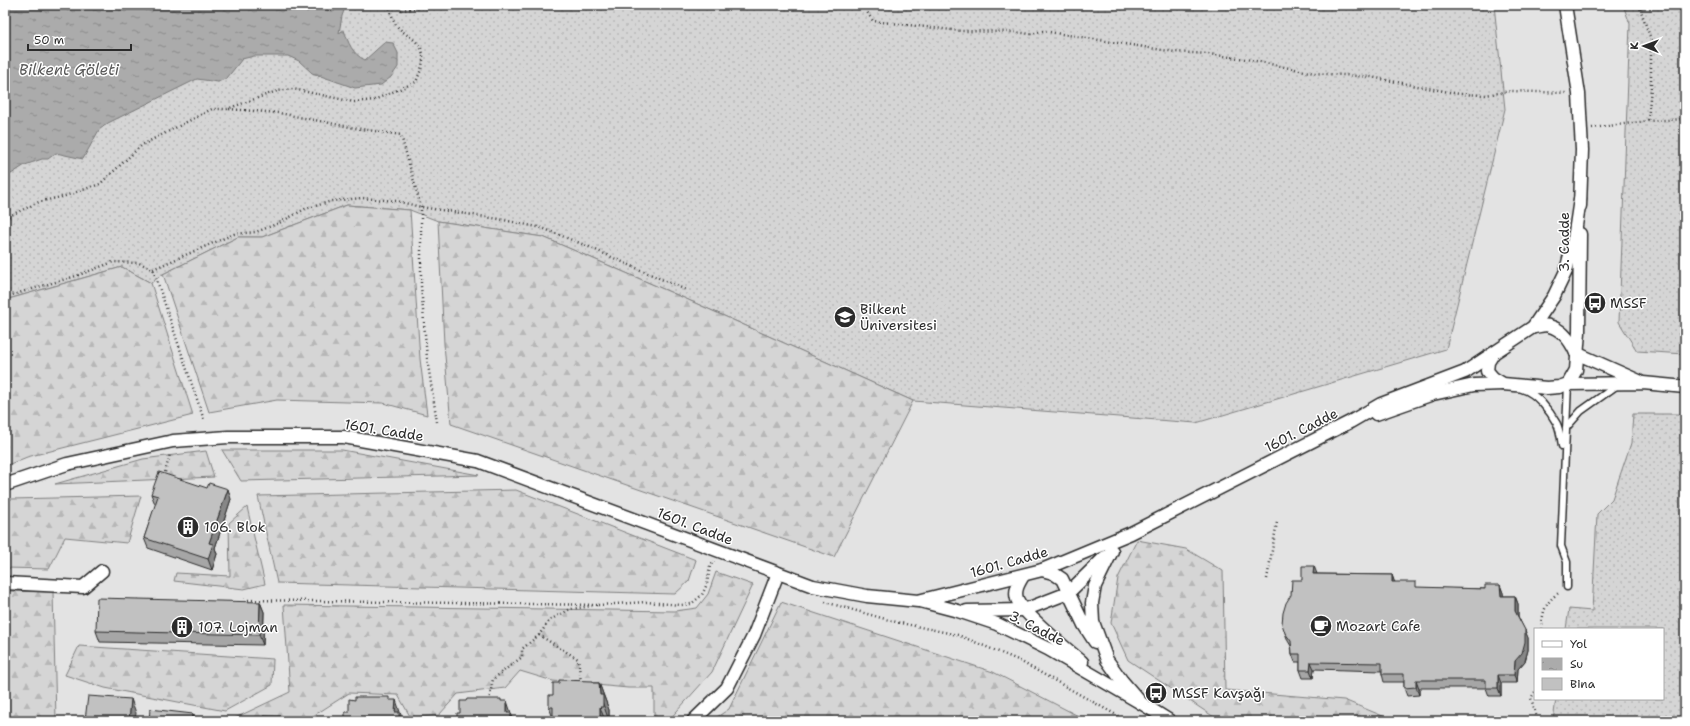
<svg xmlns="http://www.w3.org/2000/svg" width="1690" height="726" font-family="'Shantell Sans',sans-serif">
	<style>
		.built { fill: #e3e3e3; fill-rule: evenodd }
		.grass { fill: url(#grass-dots); stroke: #808080 }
		.forest { fill: url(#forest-firs); stroke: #808080 }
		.water { fill: url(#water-ripples); stroke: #787878 }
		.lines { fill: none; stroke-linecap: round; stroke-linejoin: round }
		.service-casing { stroke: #2b2b2b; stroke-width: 9 }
		.minor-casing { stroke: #2b2b2b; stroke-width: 15 }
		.path { stroke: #2b2b2b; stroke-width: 2.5; stroke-dasharray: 1 3; stroke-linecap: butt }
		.service { stroke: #fff; stroke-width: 6 }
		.minor { stroke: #fff; stroke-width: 12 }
		.wall { fill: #a6a6a6; stroke: #2b2b2b }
		.shaded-wall { fill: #878787; stroke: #2b2b2b }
		.building { fill: #c1c1c1; stroke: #2b2b2b }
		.labels { text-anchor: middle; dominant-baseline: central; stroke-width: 3; stroke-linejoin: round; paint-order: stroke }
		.street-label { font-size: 14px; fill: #2b2b2b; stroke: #fff }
		.poi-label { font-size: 14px; fill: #2b2b2b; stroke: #fff; text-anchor: start }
		.water-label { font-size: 15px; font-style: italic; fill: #585858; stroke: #fff }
	</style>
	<defs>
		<pattern id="grass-dots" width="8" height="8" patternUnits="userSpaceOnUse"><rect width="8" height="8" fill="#d5d5d5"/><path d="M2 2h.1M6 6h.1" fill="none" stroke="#b7b7b7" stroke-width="1.8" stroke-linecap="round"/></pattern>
		<pattern id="forest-firs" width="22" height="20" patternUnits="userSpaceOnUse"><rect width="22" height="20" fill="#d5d5d5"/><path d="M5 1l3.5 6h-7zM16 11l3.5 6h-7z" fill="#b7b7b7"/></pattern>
		<pattern id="water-ripples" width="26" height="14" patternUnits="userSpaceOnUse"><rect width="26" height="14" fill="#ababab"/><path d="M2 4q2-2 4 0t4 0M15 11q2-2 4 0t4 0" fill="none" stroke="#8b8b8b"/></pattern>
	</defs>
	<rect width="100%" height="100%" fill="#f2f2f2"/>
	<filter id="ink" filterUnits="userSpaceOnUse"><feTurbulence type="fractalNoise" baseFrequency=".025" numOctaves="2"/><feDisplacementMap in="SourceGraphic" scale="8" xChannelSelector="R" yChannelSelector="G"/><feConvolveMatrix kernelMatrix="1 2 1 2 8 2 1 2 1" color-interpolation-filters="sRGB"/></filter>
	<g filter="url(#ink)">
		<path class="built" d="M5,5H1685V721H5ZM1535,629H1663V699H1535Z"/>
		<g class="grass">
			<path d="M5,5H1494L1505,109L1446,349L1196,423L913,401L684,298L543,237L438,221L410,210L347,205L262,237H238L163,274L151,283L122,267L5,300Z"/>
			<path d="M1623,5H1685V354L1637,351L1619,322L1630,24Z"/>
			<path d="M1633,414H1685V721H1553L1556,699H1663V629H1566L1569,609L1592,611L1597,514L1612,499L1631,443Z"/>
		</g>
		<g class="forest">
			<path d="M347,205L410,210L420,359L427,415L383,403L277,400L209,412L163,274L238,237H262Z"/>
			<path d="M438,221L543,237L684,298L913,401L834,557L451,424L444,344Z"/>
			<path d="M122,267L151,283L193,415L27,457L5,466V300Z"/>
			<path d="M222,450H342L479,475L241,481Z"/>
			<path d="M206,451L214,477L55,484L143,459Z"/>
			<path d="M516,490L696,560L689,581L675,594L277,583L258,496Z"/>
			<path d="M141,496L127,543L65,537L49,569L5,568V501L11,499Z"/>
			<path d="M247,507L265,584L244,589L174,581L176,573L230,576L229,523Z"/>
			<path d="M1137,540L1186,549L1223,571L1225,690L1344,700L1395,721H1220L1128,660L1111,623L1118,578Z"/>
			<path d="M716,572L753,585L712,672L668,721H637V719H654V688H628L553,681L520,671L505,688L458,694L439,715L411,718L398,695L349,693L310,718L233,719L290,692L284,605L675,611L697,608L708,594Z"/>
			<path d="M5,591L53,592L56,721H5Z"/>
			<path d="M781,602L993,672L1088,721H711L729,709Z"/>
			<path d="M79,646L273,659L272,685L225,711L105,688L65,675Z"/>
		</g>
		<path class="water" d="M5,5H346L342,16L339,33L344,30C348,42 352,54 365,60L385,42L393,43L398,53V67L391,77L381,85L355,88L312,73L299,61L288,56H254L242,59L227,78L218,82L197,79L108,123L99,130L83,159L56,153L48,159H42L25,165L5,178Z"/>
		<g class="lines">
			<g class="service-casing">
				<g id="service">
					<path d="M1522,389C1536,393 1550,411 1557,424C1560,430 1561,439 1562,446"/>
					<path d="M1566,428L1581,411L1616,386"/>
					<path d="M1567,587V562L1561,546L1568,384"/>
				</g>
			</g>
			<g class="minor-casing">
				<g id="minor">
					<path d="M1565,5L1579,94L1582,150L1580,206"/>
					<path d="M1533,327C1537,327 1545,324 1549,326C1562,329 1571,342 1576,353"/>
					<path d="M1576,353L1639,381"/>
					<path d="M1493,354L1488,362L1487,371L1493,378L1503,384L1547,388L1559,387L1568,384L1576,370L1579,332L1580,234"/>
					<path d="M1568,384L1643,383L1685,387"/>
					<path d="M1376,414L1433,394L1474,385L1503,384"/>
					<path d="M5,485L67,464L173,441L228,437H344L478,461L813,586L867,596L918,601L1042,570L1131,533L1350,422L1381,404L1465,372L1533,327L1554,296L1566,271L1574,239L1580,199"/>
					<path d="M1112,551L1095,586L1092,603L1093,622L1107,660L1122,681L1141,703L1170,721"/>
					<path d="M1042,570L1053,573L1062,579L1084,625L1095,642"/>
					<path d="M1023,576C1019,583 1014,590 1017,599C1023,614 1067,649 1082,662"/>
					<path d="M5,583L83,587L102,571"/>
					<path d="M920,601L958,611L997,624L1048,649L1141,703"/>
					<path d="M967,611L1024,610L1068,593L1105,557"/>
					<path d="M693,721L727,688L754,635L778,573"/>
				</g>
			</g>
			<g class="path">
				<path d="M395,5L401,10L446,5"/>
				<path d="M868,5L867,12L873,21L961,31L1014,32L1031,34L1043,31L1175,52L1208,54L1246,59L1314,73L1371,77L1459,94L1485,95L1511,91L1566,93"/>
				<path d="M1639,5L1651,40V87L1648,121"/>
				<path d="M229,109L279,113L355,128L401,135L421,207V286L427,358L437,422"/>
				<path d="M1592,128L1648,121L1685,119"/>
				<path d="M5,218L39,202L65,196L100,184L142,145L212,109H227L277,91L293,89L354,102L374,100L416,82C421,70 428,55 418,44C413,38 406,35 401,30C394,25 391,13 389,5"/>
				<path d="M153,269L234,234L256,232L279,223L305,209L332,201L362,198L397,201L421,207L499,219L542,228L582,244L686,290"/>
				<path d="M5,297L76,276L113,262L139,263L153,269L204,420"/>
				<path d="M164,476L170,454"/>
				<path d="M1267,579L1277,522"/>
				<path d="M244,600L600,605"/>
				<path d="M825,602L896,622L958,635L1018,660L1127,721"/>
				<path d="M598,605L646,602L681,605L691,604L702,595L707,584L710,566L714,561"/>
				<path d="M1542,629C1542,612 1545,602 1560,592"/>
				<path d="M539,635L578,659L581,682"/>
				<path d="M1535,692L1531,698L1538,721"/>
				<path d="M489,701L493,679L522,657V649L539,635L550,620L570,609L592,606"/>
			</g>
			<use href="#service" class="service"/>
			<use href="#minor" class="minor"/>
		</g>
		<g class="wall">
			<path d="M151,494L231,499L215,548L217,554L212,570L148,548L144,538L156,504H155Z"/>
			<path d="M1317,574L1392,575L1394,582L1418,588L1485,589L1500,585L1503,593V596H1515L1518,604V616L1528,638V650L1525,661L1518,669L1517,683H1501V696H1489L1486,688H1419V695L1407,696L1404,688V682H1384L1382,674V671L1314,669L1313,678H1303L1300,670V662H1295L1292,654L1291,646L1288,641L1285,633Z"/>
			<path d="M260,602L264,612L263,645L100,642L96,631Z"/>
			<path d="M594,683H599L609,710V721H554L549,707L553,695Z"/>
		</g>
		<g class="shaded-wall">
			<path d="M228,489L231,499L215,548L217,554L212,570L208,559L209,543Z"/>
			<path d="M1314,566L1317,574H1313Z"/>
			<path d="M1392,575L1395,583L1392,582Z"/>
			<path d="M1500,585L1503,593L1504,604L1501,596Z"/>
			<path d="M1515,596L1518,604V619L1515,611Z"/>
			<path d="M260,602L264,612L263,645L259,635Z"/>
			<path d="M1525,630L1528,638V650L1525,661L1518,669L1517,683L1514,675L1515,661Z"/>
			<path d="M1311,662L1314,669L1313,678L1310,670Z"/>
			<path d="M1498,675L1501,683V696L1498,688Z"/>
			<path d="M1416,680L1419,688V695L1416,687Z"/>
			<path d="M599,683L609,710V721L600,695Z"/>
			<path d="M131,699L136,713L135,721H129Z"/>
			<path d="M396,700L401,715V717L402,721H399L395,712Z"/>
			<path d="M507,701L512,716L514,721H510L507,713Z"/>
			<path d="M600,707L605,721H600Z"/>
			<path d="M193,714L196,721H192Z"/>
		</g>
		<g class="building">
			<path d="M159,472L207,488L209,483L228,489L209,543L213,544L208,559L144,538L158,496L151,494Z"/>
			<path d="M1302,566H1314L1313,574L1392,575V582H1416V587L1485,589V585H1500L1501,596H1515V611L1525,630V642L1522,653L1515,661L1514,675H1498V688H1486V680H1416V687L1404,688V674H1382V663L1311,662L1310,670H1300V654H1292L1291,641L1285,633L1282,624L1283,613L1286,603L1291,595L1292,580H1302Z"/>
			<path d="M97,598L260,602L259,635L96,631Z"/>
			<path d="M559,680L593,681V683H599L600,695H603V707H600V719H593V721H559V719H553V707H549V695H553V683H559Z"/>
			<path d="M88,696L131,699L129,721H92L85,720Z"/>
			<path d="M355,697H389V700H396L395,712H399V721H345V712H349V699L355,700Z"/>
			<path d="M467,699H501V701H507V713H511V721H457V713H460V701H466Z"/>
			<path d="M150,709L193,714L192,721H149Z"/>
			<path d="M264,716L298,717V719H305V721H258V719H264Z"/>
		</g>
	</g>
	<defs>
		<g id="bus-disc" transform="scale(1.15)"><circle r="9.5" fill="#2b2b2b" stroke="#fff"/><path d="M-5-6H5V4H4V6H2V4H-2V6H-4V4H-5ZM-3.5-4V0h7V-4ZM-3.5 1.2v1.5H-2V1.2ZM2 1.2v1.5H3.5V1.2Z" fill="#fff"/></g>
		<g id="university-disc" transform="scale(1.15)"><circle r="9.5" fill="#2b2b2b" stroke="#fff"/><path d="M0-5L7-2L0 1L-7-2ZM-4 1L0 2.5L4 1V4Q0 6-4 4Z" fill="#fff"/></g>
		<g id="building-disc" transform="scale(1.15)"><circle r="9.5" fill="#2b2b2b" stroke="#fff"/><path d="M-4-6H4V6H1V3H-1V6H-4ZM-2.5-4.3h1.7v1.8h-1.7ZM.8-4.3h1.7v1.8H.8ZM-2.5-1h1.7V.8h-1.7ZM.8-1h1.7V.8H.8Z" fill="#fff"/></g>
		<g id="cafe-disc" transform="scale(1.15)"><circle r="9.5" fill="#2b2b2b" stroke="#fff"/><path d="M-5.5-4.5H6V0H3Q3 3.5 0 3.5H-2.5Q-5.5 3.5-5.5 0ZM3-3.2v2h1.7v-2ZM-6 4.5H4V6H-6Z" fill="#fff"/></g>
	</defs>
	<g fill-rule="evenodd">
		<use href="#bus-disc" x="1595" y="303"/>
		<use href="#university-disc" x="845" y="317"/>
		<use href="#building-disc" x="188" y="527"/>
		<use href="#cafe-disc" x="1321" y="626"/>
		<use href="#building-disc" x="182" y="627"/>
		<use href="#bus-disc" x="1156" y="693"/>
	</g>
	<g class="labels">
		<g class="street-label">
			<text transform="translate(1564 242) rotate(-90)">3. Cadde</text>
			<text transform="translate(384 430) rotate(9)">1601. Cadde</text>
			<text transform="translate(1301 430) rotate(-27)">1601. Cadde</text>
			<text transform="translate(695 526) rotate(21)">1601. Cadde</text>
			<text transform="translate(1009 562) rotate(-16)">1601. Cadde</text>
			<text transform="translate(1037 628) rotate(27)">3. Cadde</text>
		</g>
		<g class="poi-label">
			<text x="1610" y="303">MSSF</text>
			<text x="860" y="309">Bilkent<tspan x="860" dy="16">Üniversitesi</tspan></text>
			<text x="204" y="527">106. Blok</text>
			<text x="1336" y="626">Mozart Cafe</text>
			<text x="198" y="627">107. Lojman</text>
			<text x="1172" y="693">MSSF Kavşağı</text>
		</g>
		<g class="water-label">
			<text x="69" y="70">Bilkent Göleti</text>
		</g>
	</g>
	<rect width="1690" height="726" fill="none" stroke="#fff" stroke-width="20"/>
	<rect x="10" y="10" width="1670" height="706" fill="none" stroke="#2b2b2b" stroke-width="1.5" filter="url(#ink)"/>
	<rect x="1534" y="628" width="130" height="72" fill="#ffffff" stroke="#aaaaaa"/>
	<rect x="1542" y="641" width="20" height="6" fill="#ffffff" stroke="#aaaaaa"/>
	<text x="1570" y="648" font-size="12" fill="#2b2b2b">Yol</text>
	<rect x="1542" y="658" width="20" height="12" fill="url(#water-ripples)" stroke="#aaaaaa"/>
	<text x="1570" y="668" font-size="12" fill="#2b2b2b">Su</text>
	<rect x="1542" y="678" width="20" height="12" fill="#c1c1c1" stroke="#aaaaaa"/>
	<text x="1570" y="688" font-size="12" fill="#2b2b2b">Bina</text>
	<g transform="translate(1644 46) rotate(271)" stroke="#ffffff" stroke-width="3" paint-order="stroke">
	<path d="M0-3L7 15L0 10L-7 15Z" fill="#2b2b2b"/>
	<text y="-6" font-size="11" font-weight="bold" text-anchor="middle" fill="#2b2b2b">K</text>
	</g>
	<path d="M28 44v6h103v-6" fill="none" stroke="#2b2b2b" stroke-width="2"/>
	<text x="34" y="44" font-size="12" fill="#2b2b2b" stroke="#ffffff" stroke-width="3" paint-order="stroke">50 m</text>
</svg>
